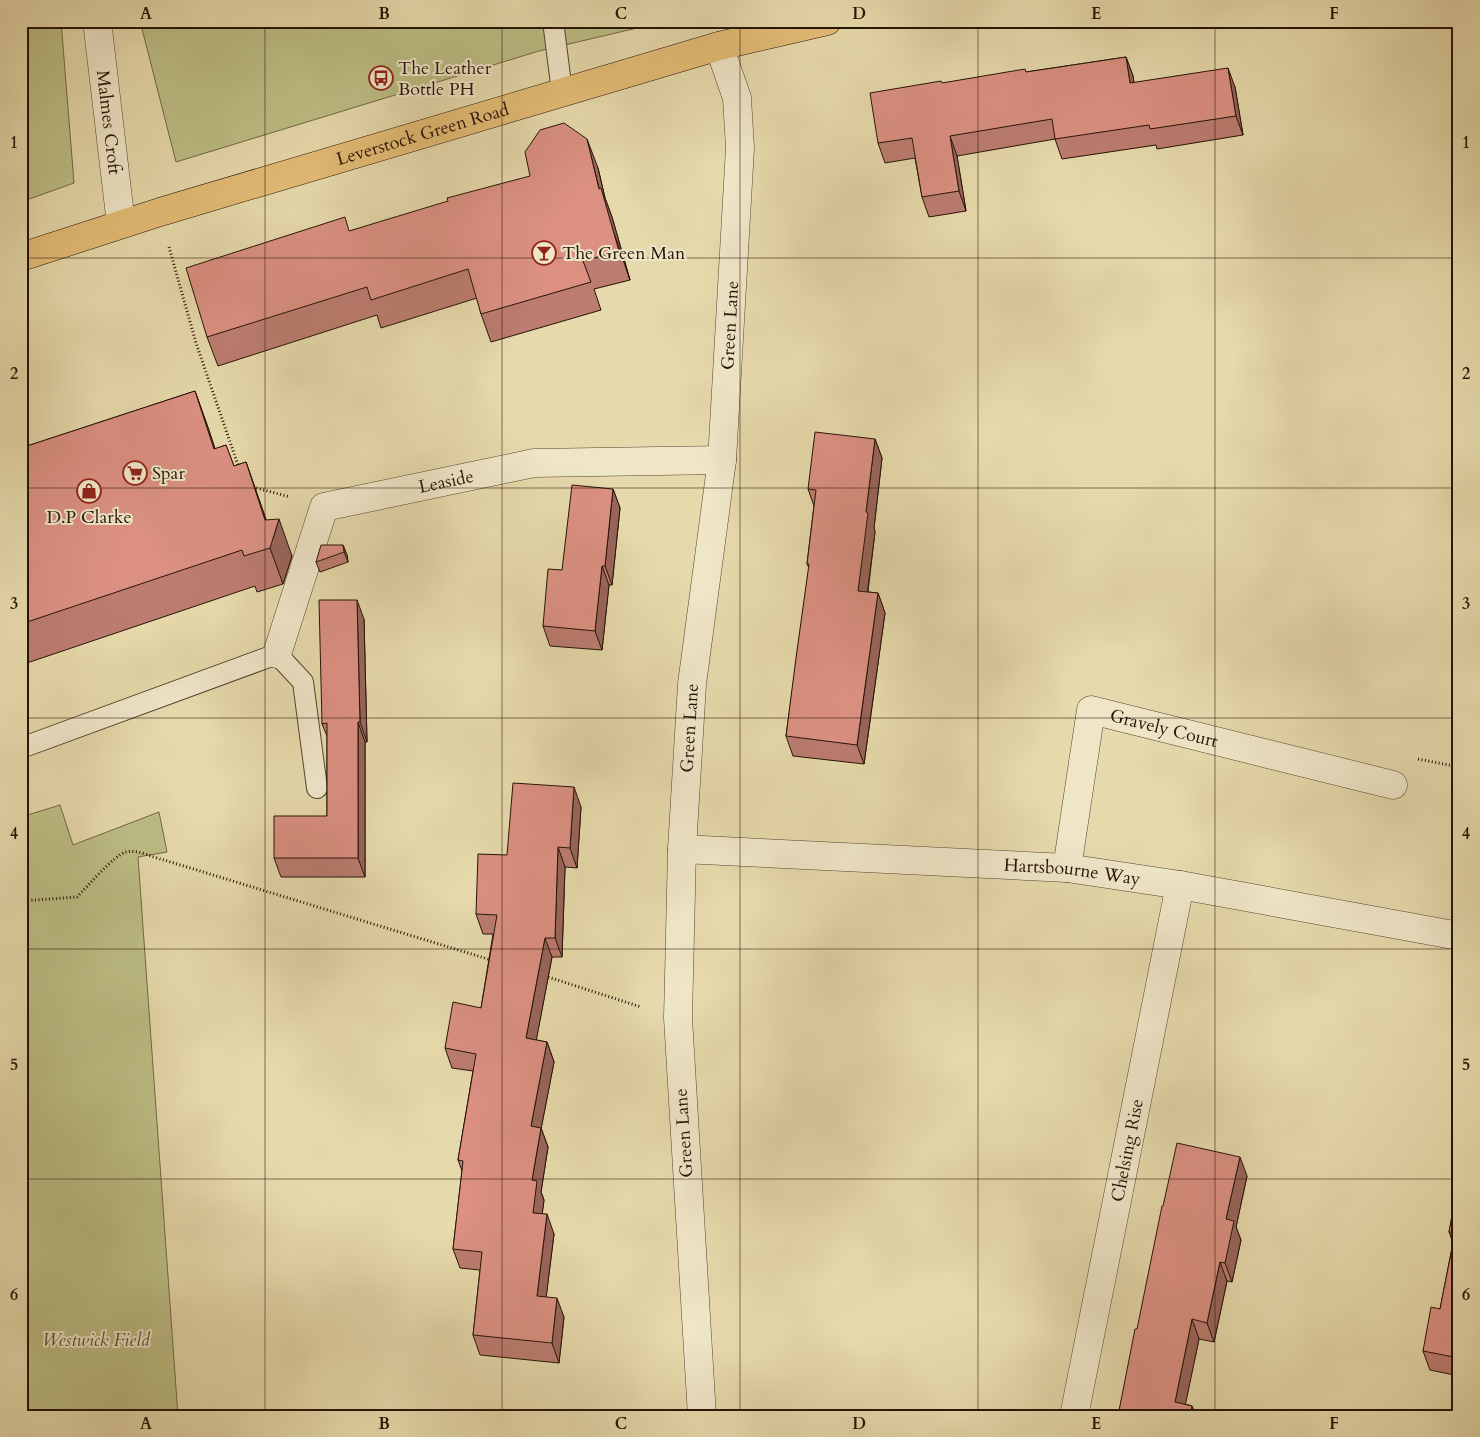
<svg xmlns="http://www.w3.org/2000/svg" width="1480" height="1437" font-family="Cardo,serif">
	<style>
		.green { fill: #bcbd84; stroke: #706846 }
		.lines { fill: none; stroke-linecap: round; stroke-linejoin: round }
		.service-casing { stroke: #554430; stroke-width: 22 }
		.minor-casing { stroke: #554430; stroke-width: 29 }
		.tertiary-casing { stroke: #554430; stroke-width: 29 }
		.primary-casing { stroke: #251307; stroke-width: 29 }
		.path { stroke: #251307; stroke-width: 3; stroke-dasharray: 1 2.5; stroke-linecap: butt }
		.service { stroke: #efe6c8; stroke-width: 20 }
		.minor { stroke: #efe6c8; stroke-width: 28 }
		.tertiary { stroke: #efe6c8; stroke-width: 28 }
		.primary { stroke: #e3bc76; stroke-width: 28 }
		.wall { fill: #bc7c70; stroke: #251307 }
		.shaded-wall { fill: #99655b; stroke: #251307 }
		.building { fill: #db9082; stroke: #251307 }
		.grid { fill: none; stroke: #251307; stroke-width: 1; stroke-opacity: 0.55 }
		.labels { text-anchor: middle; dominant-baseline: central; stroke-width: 4; stroke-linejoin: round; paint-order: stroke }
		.poi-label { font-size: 18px; fill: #251307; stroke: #efe6c8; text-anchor: start }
		.street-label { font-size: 18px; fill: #251307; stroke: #efe6c8 }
		.park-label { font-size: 18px; font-style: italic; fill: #5a4e33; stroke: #efe6c8 }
		.neatline { fill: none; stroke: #251307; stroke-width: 2 }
		.grid-label { font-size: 16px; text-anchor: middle; font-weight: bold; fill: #251307 }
	</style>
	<rect width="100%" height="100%" fill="#e6d9ab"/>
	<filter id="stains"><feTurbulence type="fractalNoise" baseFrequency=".004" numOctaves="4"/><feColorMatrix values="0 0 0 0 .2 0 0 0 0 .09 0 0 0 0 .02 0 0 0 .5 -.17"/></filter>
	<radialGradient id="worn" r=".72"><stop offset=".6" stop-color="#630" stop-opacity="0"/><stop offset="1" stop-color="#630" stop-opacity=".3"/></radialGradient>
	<g class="green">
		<path d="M21,21H61L74,183L21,202Z"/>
		<path d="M140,21H667L539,51L176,162Z"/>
		<path d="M60,805L73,845L159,812L167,852L138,857L178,1416H21V817Z"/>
	</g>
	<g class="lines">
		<g class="service-casing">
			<g id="service">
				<path d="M553,21L562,92"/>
				<path d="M21,748L277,654L303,682L317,788"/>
			</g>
		</g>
		<g class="minor-casing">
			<g id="minor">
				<path id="s1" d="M97,21L121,224"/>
				<path id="s2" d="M277,654L324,507L534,463L722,460"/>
				<path id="s3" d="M682,849L1067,868L1180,885L1459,936"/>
				<path id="s4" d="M1067,868L1091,710L1393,785"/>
				<path id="s5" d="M1074,1416L1180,885"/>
			</g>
		</g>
		<g class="tertiary-casing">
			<g id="tertiary">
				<path id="s6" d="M702,1416L678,1018L682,849L692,684L722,460L740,148L737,98L719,46"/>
			</g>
		</g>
		<g class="primary-casing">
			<g id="primary">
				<path id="s7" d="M21,257L160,212L719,46L827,21"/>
			</g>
		</g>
		<g class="path">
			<path d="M169,247L196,343L239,468"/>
			<path d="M253,487L290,497"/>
			<path d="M1418,759L1459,767"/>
			<path d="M21,901L77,897C87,887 114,855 126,852C138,849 153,858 164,860L491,960"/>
			<path d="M545,976L641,1007"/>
		</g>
		<use href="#service" class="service"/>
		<use href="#minor" class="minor"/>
		<use href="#tertiary" class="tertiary"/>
		<use href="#primary" class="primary"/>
	</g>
	<g class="wall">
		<path d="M1126,57L1133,76L1134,83L1235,87L1243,135L1157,149L1156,145L1062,159L1055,139L957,156L966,211L929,217L922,197L915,158L885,163L878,143L1026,72Z"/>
		<path d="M598,168L605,198L612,217L630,280L594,289L601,310L491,342L481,314L477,298L381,328L377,315L218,366L207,337L350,231Z"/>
		<path d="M195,391L215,449L226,445L234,466L246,462L266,520L292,556L283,584L257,592L255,586L21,665V448Z"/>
		<path d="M875,439L882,458L874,528L875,532L868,592L878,593L885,613L864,764L793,756L786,736L809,568L807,564L814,506L808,489Z"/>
		<path d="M613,489L620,508L612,585H609L602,650L550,646L543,626L562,570Z"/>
		<path d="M343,545L347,555L348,562L320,572L316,562Z"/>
		<path d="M364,619L367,742H365V877H281L274,858L327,816V736L322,724Z"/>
		<path d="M581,807L577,868L565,867L562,957H552L536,1040L547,1042L554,1062L541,1128L548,1147L541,1192L544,1200L542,1214L554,1234L546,1297L564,1317L559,1363L480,1355L473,1335L480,1270L460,1268L453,1249L462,1171L458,1160L473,1071L452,1068L445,1048L481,1008L493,934H483L476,914L507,855Z"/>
		<path d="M1247,1176L1236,1227L1241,1240L1232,1282L1227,1281L1214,1342L1199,1339L1185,1404L1192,1406L1196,1416H1118L1137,1329Z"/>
		<path d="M1459,1187V1376L1430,1370L1423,1351L1440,1309L1453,1243L1449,1232Z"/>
	</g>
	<g class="shaded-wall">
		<path d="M1126,57L1133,76L1137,103L1130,83Z"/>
		<path d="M1228,68L1235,87L1243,135L1236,116Z"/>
		<path d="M950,136L957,156L966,211L959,191Z"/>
		<path d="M587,139L598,168L605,198L612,217L630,280L599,189Z"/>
		<path d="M195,391L208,427L227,485L214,449Z"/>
		<path d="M875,439L882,458L874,528L875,532L865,610L858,591L866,512Z"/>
		<path d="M246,462L273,539L279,519L292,556L283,584L270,548L265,520Z"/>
		<path d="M613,489L620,508L612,585L605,566Z"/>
		<path d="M343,545L347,555L348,562L344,552Z"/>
		<path d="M602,566L609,585L602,650L595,631Z"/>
		<path d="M878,593L885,613L864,764L857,745Z"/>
		<path d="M357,600L364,619L367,742L360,722Z"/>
		<path d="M358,722L365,742V877L358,858Z"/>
		<path d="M574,787L581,807L577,868L570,848Z"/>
		<path d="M558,847L565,867L562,957L555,938Z"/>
		<path d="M545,938L552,957L533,1058L526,1038Z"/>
		<path d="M547,1042L554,1062L538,1145L531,1126Z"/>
		<path d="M541,1128L548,1147L541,1192L544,1200L540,1232L533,1213L532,1180Z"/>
		<path d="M1240,1157L1247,1176L1236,1227L1241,1240L1232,1282L1225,1263L1226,1219Z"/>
		<path d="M547,1214L554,1234L544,1315L537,1296Z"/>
		<path d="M1220,1262L1227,1281L1214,1342L1207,1323Z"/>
		<path d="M557,1298L564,1317L559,1363L552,1343Z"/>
		<path d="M1192,1319L1199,1339L1183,1416L1175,1402Z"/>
		<path d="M1192,1406L1196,1416H1190Z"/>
	</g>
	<g class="building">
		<path d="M1126,57L1130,83L1228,68L1236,116L1150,129L1149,125L1055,139L1052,119L950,136L959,191L922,197L912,138L878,143L870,93L941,81L942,83L1025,69L1026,72Z"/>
		<path d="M564,123L587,139L599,189L601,188L619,251L583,261L591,282L481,314L468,269L371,300L367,287L207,337L186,268L345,217L349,231L448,201L447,198L530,176L525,152L540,130Z"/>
		<path d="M195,391L214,449L226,445L234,466L246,462L265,520L279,519L270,548L244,556L242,550L21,624V448Z"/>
		<path d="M815,432L875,439L866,512L868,513L858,591L878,593L857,745L786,736L796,658L809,564H807L816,490L808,489Z"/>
		<path d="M572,485L613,489L605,566H602L595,631L543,626L548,569L562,570Z"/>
		<path d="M321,545H343L344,552L316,562Z"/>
		<path d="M319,600H357L360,722H358V858H274V816H327V723L322,724Z"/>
		<path d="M513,783L574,787L570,848L558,847L555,938H545L526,1038L547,1042L531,1126L541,1128L532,1180L537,1181L533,1213L547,1214L537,1296L557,1298L552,1343L473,1335L482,1252L453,1249L463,1161L458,1160L476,1054L445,1048L453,1002L481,1008L497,915L476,914L478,854L507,855Z"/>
		<path d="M1177,1143L1240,1157L1226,1219L1234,1221L1225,1263L1220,1262L1207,1323L1192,1319L1175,1402L1192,1406L1190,1416H1118L1135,1329H1137L1162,1206H1163Z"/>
		<path d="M1457,1187H1459V1358L1423,1351L1431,1307L1440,1309L1455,1233L1449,1232Z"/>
	</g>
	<path class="grid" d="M265,21V1416M502,21V1416M740,21V1416M978,21V1416M1215,21V1416M21,258H1459M21,488H1459M21,718H1459M21,949H1459M21,1179H1459"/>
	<defs>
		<g id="bus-ring" transform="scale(1.25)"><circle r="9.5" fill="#efe6c8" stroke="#8f2418" stroke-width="1.5"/><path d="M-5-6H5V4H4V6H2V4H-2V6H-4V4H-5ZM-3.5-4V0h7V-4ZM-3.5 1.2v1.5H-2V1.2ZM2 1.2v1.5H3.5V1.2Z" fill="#8f2418"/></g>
		<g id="bar-ring" transform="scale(1.25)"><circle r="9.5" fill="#efe6c8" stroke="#8f2418" stroke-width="1.5"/><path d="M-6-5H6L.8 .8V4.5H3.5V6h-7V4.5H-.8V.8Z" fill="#8f2418"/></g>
		<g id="supermarket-ring" transform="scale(1.25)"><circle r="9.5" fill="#efe6c8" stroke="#8f2418" stroke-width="1.5"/><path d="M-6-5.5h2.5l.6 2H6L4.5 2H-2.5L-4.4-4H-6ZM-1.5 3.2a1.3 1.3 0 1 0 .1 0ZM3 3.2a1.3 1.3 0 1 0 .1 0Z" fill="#8f2418"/></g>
		<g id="shop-ring" transform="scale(1.25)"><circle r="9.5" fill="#efe6c8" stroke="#8f2418" stroke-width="1.5"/><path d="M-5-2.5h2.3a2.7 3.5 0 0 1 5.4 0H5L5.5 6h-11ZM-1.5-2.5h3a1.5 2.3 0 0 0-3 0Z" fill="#8f2418"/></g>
	</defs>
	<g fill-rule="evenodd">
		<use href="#bus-ring" x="381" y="78"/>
		<use href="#bar-ring" x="544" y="253"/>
		<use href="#supermarket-ring" x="135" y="473"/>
		<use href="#shop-ring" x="89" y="491"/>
	</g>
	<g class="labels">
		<g class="poi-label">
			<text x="398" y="68">The Leather<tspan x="398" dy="21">Bottle PH</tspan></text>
			<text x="562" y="253">The Green Man</text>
			<text x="152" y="473">Spar</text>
			<text x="89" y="517" text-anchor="middle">D.P Clarke</text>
		</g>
		<g class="street-label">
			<text stroke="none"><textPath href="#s1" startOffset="102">Malmes Croft</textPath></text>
			<text stroke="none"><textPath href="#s7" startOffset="420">Leverstock Green Road</textPath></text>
			<text stroke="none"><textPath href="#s6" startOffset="1094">Green Lane</textPath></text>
			<text stroke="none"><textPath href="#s2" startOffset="279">Leaside</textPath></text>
			<text stroke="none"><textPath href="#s6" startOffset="689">Green Lane</textPath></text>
			<text stroke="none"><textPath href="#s4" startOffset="235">Gravely Court</textPath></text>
			<text stroke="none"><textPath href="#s3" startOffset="391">Hartsbourne Way</textPath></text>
			<text transform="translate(684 1133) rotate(-94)">Green Lane</text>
			<text stroke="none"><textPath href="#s5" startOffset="271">Chelsing Rise</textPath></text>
		</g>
		<g class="park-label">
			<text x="96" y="1340">Westwick Field</text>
		</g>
	</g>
	<rect width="1480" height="1437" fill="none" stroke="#e6d9ab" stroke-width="55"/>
	<rect x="28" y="28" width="1424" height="1382" class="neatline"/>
	<g class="grid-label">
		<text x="146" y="19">A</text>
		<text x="384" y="19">B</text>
		<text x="621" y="19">C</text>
		<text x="859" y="19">D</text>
		<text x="1096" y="19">E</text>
		<text x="1334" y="19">F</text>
		<text x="14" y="148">1</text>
		<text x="1466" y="148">1</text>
		<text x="14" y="379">2</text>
		<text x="1466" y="379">2</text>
		<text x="14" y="609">3</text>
		<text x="1466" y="609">3</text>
		<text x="14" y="839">4</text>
		<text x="1466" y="839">4</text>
		<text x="14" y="1070">5</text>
		<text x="1466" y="1070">5</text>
		<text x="14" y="1300">6</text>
		<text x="1466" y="1300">6</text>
		<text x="146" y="1429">A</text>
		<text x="384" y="1429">B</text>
		<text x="621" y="1429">C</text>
		<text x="859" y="1429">D</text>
		<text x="1096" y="1429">E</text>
		<text x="1334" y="1429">F</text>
	</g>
	<rect width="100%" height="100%" filter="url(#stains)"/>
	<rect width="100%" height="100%" fill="url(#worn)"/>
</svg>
